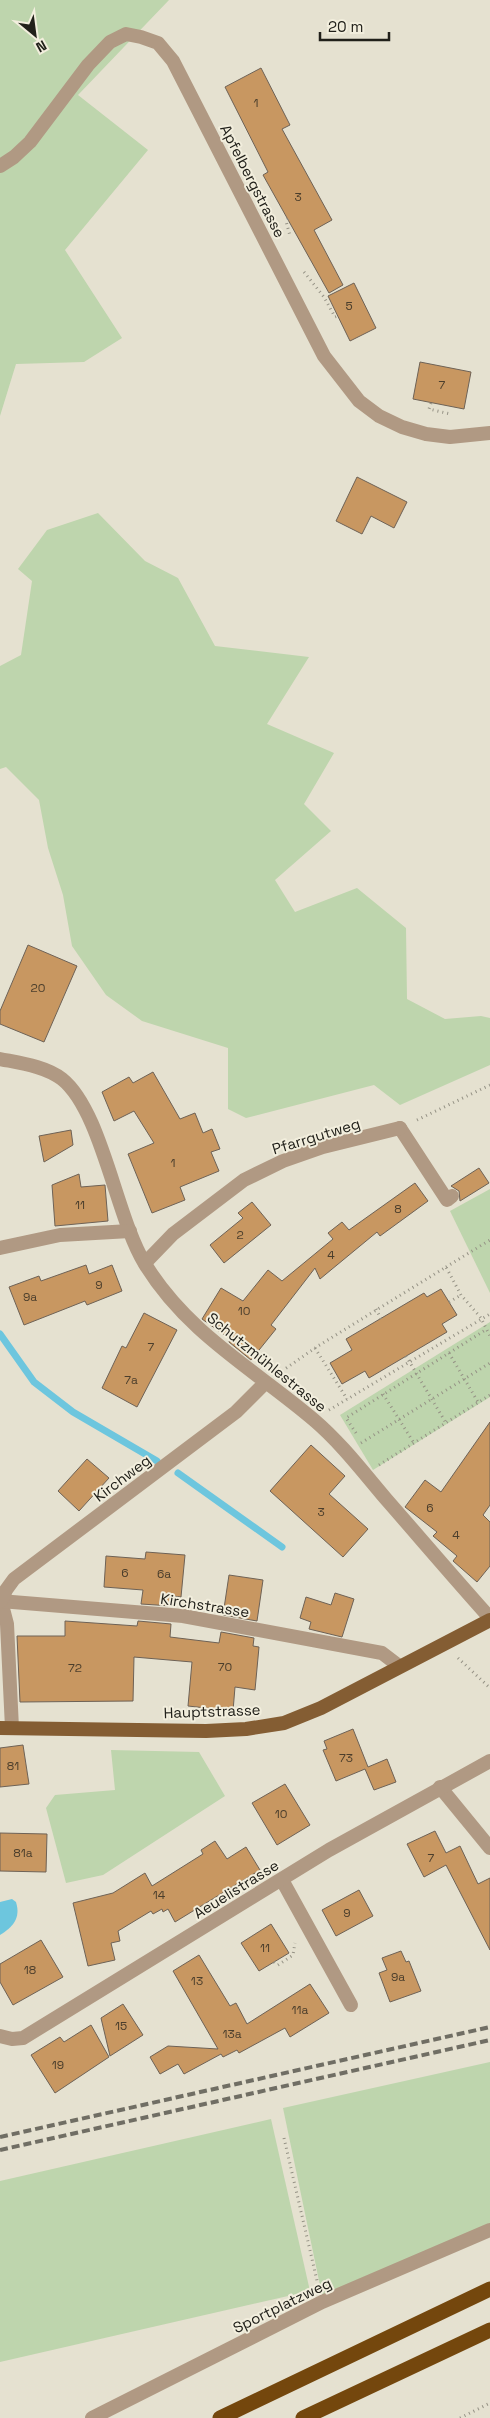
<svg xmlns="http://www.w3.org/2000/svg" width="490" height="2418" font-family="'Space Grotesk',sans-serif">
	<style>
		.green { fill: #bed5ad }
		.water { fill: #6dc6de }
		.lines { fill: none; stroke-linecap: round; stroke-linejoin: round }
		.stream { stroke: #6dc6de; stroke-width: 7 }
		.building { fill: #c89761; stroke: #6e6256 }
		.path { stroke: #959285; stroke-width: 3; stroke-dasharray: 1 4; stroke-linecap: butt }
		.service { stroke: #b09983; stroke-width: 14 }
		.minor { stroke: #b09983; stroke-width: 14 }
		.primary { stroke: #845d33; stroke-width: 14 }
		.motorway { stroke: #74470d; stroke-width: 15 }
		.rail { stroke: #706e64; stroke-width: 4; stroke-dasharray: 8 4; stroke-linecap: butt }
		.labels { text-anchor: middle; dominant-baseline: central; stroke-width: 4; stroke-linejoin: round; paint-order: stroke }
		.number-label { font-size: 12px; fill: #4b3e2c }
		.street-label { font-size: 15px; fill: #21201a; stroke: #f2eedd }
	</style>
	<rect width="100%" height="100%" fill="#e5e1d0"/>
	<g class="green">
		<path d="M0,0H169L78,95L148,150L65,250L122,338L84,362L16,364L0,416Z"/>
		<path d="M98,513L145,561L178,578L215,646L309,657L267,724L334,753L304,804L331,831L275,880L295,912L357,888L406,928L407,999L445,1019L481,1016L490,1018V1065L400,1105L374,1085L246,1118L228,1109V1048L142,1021L106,995L72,946L63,895L48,848L39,800L6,767L0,769V666L21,655L32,581L18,569L47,530Z"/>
		<path d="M490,1189V1293L450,1211Z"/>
		<path d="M490,1322V1397L373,1470L340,1415Z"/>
		<path d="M111,1750L199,1752L225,1796L103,1875L66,1883L46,1808L55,1795L115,1790Z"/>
		<path d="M490,2062V2224L322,2295L283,2108Z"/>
		<path d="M271,2119L310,2291L0,2362V2181Z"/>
	</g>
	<path class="water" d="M12,1899L16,1902C21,1918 13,1927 0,1935V1902Z"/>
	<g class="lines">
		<g class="stream">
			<path d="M0,1334L34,1382L73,1412L157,1461"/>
			<path d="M178,1473L282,1547"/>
		</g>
	</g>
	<g class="building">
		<path d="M261,68L290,125L282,129L332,220L314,230L343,285L329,293L263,175L268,172L225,87Z"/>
		<path d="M354,283L376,328L350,341L328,296Z"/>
		<path d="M420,362L471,372L464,409L413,399Z"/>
		<path d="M357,477L407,502L394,528L371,516L362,534L336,521Z"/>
		<path d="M28,945L77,966L44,1042L0,1024V1011Z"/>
		<path d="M153,1072L180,1119L195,1113L203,1133L212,1129L220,1149L211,1152L219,1171L180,1187L185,1200L152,1213L128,1154L154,1143L134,1111L114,1121L102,1092L129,1077L133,1083Z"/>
		<path d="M71,1130L73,1145L44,1162L39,1136Z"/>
		<path d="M479,1168L489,1183L460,1201L459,1191L451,1186Z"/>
		<path d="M79,1174L81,1187L105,1185L108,1221L55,1226L52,1185Z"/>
		<path d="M415,1183L428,1201L380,1236L377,1232L320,1279L315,1268L271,1325L276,1329L251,1360L229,1342L230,1339L202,1319L221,1288L243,1301L268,1270L282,1281L333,1239L328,1233L342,1222L349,1230Z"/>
		<path d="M252,1202L271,1225L224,1263L210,1245L243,1218L238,1213Z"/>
		<path d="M86,1265L89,1274L112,1265L122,1291L87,1305L85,1301L24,1325L9,1287L39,1276L41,1281Z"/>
		<path d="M441,1289L457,1315L442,1324L447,1332L369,1378L365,1371L342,1384L330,1363L352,1350L346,1339L424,1293L427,1297Z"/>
		<path d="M144,1313L177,1330L137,1407L102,1388L122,1346L126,1348Z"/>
		<path d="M490,1422V1505L483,1515L490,1522V1566L477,1582L453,1561L457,1556L433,1536L437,1532L405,1507L425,1480L441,1492Z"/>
		<path d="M311,1445L345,1476L329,1494L368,1529L343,1557L270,1491Z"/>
		<path d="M87,1459L109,1478L79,1511L58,1491Z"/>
		<path d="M146,1552L185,1555L181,1597L173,1596L172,1606L141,1604L143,1590L104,1587L106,1556L145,1559Z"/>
		<path d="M229,1575L263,1580L257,1621L223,1615Z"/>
		<path d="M335,1593L354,1599L342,1637L309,1629L311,1622L300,1618L306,1597L331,1605Z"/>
		<path d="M65,1621L137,1626L138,1621L171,1624L170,1637L219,1643L221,1632L254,1638L253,1646L259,1647L255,1690L235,1687L233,1711L188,1706L192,1662L134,1657L133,1701L20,1702L17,1636H65Z"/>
		<path d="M353,1729L368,1767L387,1759L396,1782L374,1790L365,1769L336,1781L323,1750L327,1749L324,1741Z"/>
		<path d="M23,1745L29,1784L0,1787V1748Z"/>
		<path d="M285,1784L310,1825L277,1845L252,1803Z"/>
		<path d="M435,1831L446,1853L460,1846L478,1884L490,1878V1950L446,1865L424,1877L407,1844Z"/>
		<path d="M0,1833L47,1834L46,1872L0,1871Z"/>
		<path d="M215,1841L227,1859L246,1847L260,1870L175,1922L168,1909L163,1912L162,1909L153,1914L151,1911L118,1931L120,1941L111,1943L115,1960L88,1966L73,1903L113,1893L145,1873L152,1886L203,1854L201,1850Z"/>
		<path d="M359,1890L373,1916L336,1936L322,1910Z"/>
		<path d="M271,1924L289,1953L259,1971L241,1943Z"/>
		<path d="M41,1940L63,1977L13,2005L0,1982V1964Z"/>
		<path d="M401,1951L406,1962L409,1961L421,1991L390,2002L379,1973L387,1970L382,1958Z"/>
		<path d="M199,1955L230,2006L236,2003L247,2024L310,1984L329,2013L290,2037L285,2028L239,2053L237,2050L223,2057L221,2054L184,2074L178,2064L160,2074L150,2057L168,2046L218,2049L173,1971Z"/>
		<path d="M123,2004L143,2035L110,2056L101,2018Z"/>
		<path d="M91,2025L109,2057L55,2093L31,2055L60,2037L64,2042Z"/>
	</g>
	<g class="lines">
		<g class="path">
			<path d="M288,219L286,221L290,236"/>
			<path d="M304,272L324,297L335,317L338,316"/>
			<path d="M431,403L429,409L450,414"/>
			<path d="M417,1120L490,1085"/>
			<path d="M446,1267L490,1240"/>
			<path d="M449,1302L461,1295"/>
			<path d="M376,1309L381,1319"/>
			<path d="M315,1348L347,1399"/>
			<path d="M449,1353L478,1402"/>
			<path d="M406,1356L446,1423"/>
			<path d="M282,1371L318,1346L446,1267L461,1295L481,1318L490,1336"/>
			<path d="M383,1394L414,1443"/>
			<path d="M329,1410L490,1314"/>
			<path d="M356,1433L346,1418L487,1329"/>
			<path d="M361,1443L490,1363"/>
			<path d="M379,1465L490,1395"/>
			<path d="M458,1658L490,1688"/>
			<path d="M274,1962L278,1965L293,1955L295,1943"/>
			<path d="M284,2138L318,2285"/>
			<path d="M460,2418L490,2403"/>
		</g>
		<g class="service">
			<path d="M400,1128L447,1200L452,1196"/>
			<path d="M1,1601L7,1624L12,1728"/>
			<path d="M440,1787L490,1848"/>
			<path d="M282,1880L351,2005"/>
			<path d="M92,2418L322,2302L490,2230"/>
		</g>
		<g class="minor">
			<path d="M0,166L14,157L30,142L88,65L110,42L126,34L141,37L158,43L173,61L324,356L359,401L379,416L402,427L426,434L450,437L490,433"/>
			<path d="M0,1059C20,1063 45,1066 62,1079C102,1111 116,1217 145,1264C187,1333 254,1369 314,1420C341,1443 363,1472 386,1499C421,1539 455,1579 490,1618"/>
			<path d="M0,1248L60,1235L130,1231"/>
			<path d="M145,1263L173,1234L244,1180L283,1161L323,1147L400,1128"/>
			<path d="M0,1601L183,1616L382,1653L399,1666"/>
			<path d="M1,1601L6,1590L14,1579L236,1412L265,1383"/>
			<path d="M0,2036L12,2039L23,2038L329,1850L490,1761"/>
		</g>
		<path class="primary" d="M0,1728L206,1731L246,1729L284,1723L321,1708L490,1620"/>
		<g class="motorway">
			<path d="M220,2418L490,2289"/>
			<path d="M303,2418L490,2330"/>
		</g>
		<g class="rail">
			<path d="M0,2137L490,2027"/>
			<path d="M0,2150L490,2040"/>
		</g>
	</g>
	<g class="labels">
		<g class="number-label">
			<text x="256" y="103">1</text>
			<text x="298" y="197">3</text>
			<text x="349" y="306">5</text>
			<text x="442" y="385">7</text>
			<text x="38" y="988">20</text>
			<text x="173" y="1163">1</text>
			<text x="80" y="1205">11</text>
			<text x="398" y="1209">8</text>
			<text x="240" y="1235">2</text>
			<text x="331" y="1255">4</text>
			<text x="99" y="1285">9</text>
			<text x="30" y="1297">9a</text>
			<text x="244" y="1311">10</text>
			<text x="151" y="1347">7</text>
			<text x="131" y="1380">7a</text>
			<text x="430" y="1508">6</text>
			<text x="321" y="1512">3</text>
			<text x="456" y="1535">4</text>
			<text x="125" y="1573">6</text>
			<text x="164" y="1574">6a</text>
			<text x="225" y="1667">70</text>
			<text x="75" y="1668">72</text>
			<text x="346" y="1758">73</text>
			<text x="13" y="1766">81</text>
			<text x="281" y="1814">10</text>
			<text x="23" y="1853">81a</text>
			<text x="431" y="1858">7</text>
			<text x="159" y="1895">14</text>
			<text x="347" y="1913">9</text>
			<text x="265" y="1948">11</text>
			<text x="30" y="1970">18</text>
			<text x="398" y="1977">9a</text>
			<text x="197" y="1981">13</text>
			<text x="300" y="2010">11a</text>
			<text x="121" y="2026">15</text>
			<text x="232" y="2034">13a</text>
			<text x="58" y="2065">19</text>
		</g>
		<g class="street-label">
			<text transform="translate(253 181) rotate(63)">Apfelbergstrasse</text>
			<text transform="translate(316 1136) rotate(-17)">Pfarrgutweg</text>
			<text transform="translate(267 1362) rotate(39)">Schutzmühlestrasse</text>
			<text transform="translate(122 1478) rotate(-37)">Kirchweg</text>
			<text transform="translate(205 1605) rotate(9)">Kirchstrasse</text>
			<text transform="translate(212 1711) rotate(-2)">Hauptstrasse</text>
			<text transform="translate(236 1889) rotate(-32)">Aeuelistrasse</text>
			<text transform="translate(282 2305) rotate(-26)">Sportplatzweg</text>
		</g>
	</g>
	<g transform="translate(35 35) rotate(151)" stroke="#f2eedd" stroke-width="4" paint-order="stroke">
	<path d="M0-4L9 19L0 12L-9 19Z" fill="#21201a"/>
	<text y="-8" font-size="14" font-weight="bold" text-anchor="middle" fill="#21201a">N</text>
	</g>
	<path d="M320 32v8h69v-8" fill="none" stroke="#21201a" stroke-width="2.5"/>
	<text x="328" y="32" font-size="15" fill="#21201a" stroke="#f2eedd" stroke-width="4" paint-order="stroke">20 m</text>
</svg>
